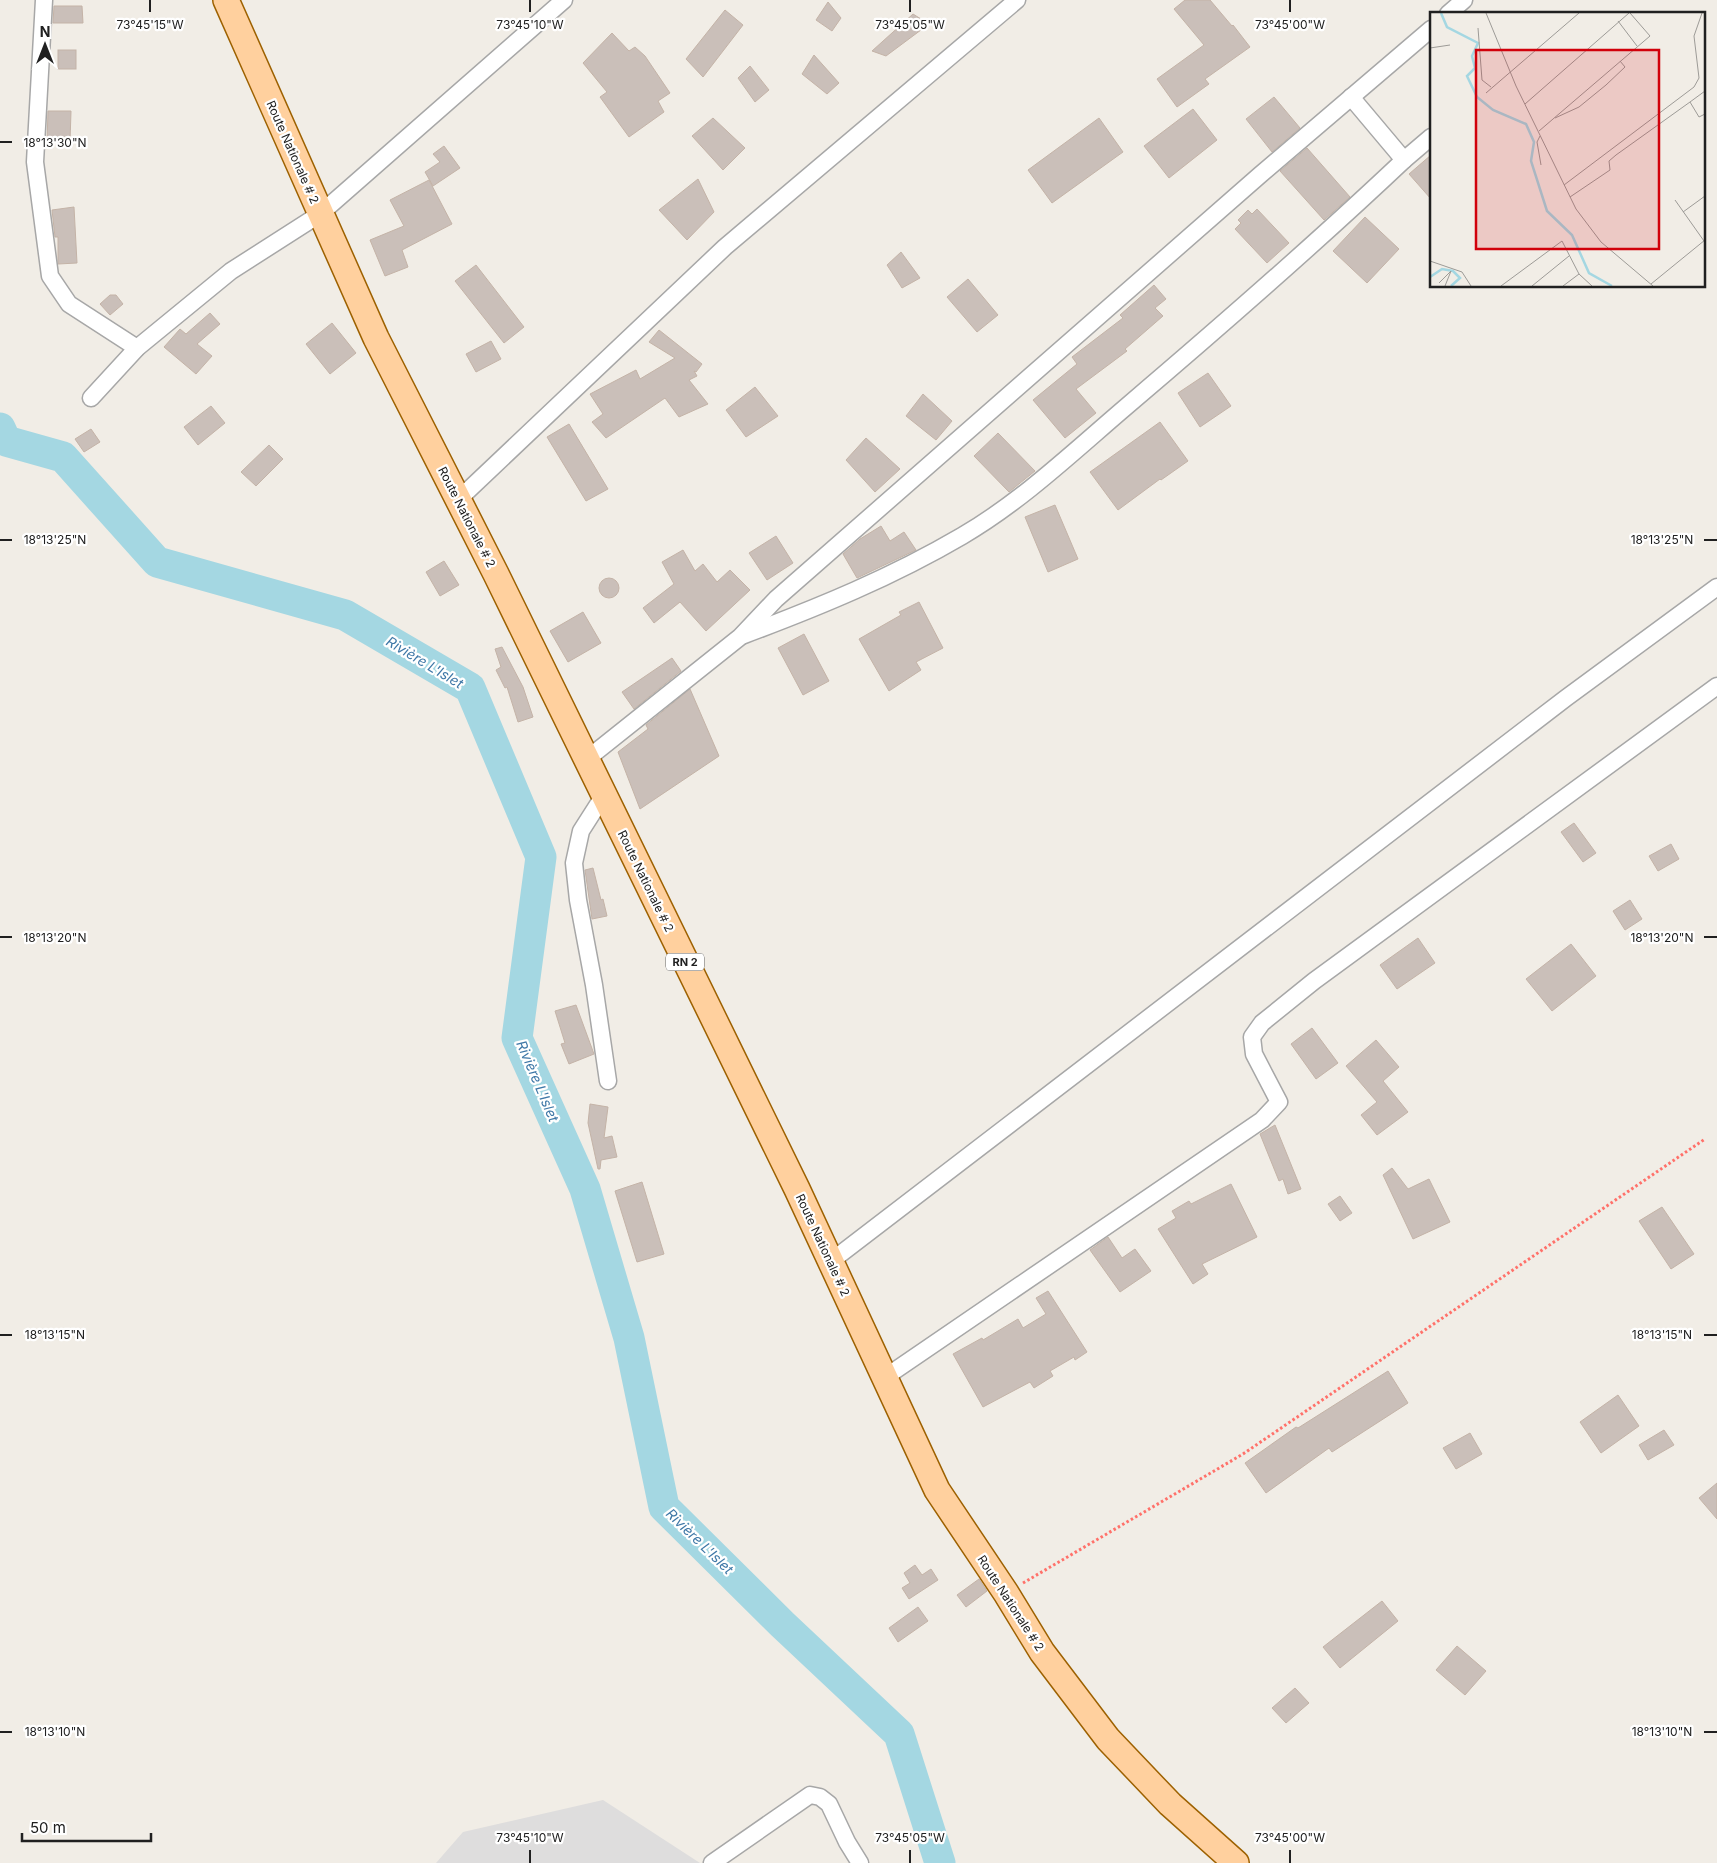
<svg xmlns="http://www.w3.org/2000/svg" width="1717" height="1863" font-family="Inter,sans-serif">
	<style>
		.residential { fill: #dedddd }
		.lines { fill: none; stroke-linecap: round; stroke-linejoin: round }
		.river { stroke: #a4d7e2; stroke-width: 31 }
		.building { fill: #cabfb9; stroke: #c4b3a7 }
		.street-casing { stroke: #a7a7a7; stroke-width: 19 }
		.primary-casing { stroke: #9d6100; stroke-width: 28 }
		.path { stroke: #ff716a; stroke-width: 3; stroke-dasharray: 2.5 2.5; stroke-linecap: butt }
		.street { stroke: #fff; stroke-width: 16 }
		.primary { stroke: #ffd09e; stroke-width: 25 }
		.ticks { fill: none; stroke: #202020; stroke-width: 2 }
		.labels { text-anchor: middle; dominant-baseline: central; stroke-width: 4.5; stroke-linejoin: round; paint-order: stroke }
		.shield { fill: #fff; stroke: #636363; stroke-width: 1 }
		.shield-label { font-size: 11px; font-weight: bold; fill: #202020 }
		.street-label { font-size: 12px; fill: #202020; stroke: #fff }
		.water-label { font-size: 14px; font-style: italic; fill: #3f78a7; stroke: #fff }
		.inset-river { fill: none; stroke: #a4d7e2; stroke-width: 2.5 }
		.inset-road { fill: none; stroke: #9d9b97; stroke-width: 1 }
		.view { fill: #d1000b; fill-opacity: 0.15; stroke: #d1000b; stroke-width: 2.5 }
		.inset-edge { fill: none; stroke: #202020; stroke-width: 2.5 }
		.ticks-label { font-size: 12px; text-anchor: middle; fill: #202020; stroke: #fff; stroke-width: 4.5; stroke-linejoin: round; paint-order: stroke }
	</style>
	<rect width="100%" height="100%" fill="#f1ede6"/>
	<path class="residential" d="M603,1800L700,1863H436L463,1832Z"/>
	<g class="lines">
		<path class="river" d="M0,428L6,441L63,457L157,562L345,615L470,688L541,857L517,1038L585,1189L629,1338L664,1507L782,1624L899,1734L940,1863"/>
	</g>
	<g class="building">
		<path d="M1185,0H1210L1232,26L1233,25L1250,47L1205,79L1209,84L1177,107L1157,79L1204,45L1174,9Z"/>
		<path d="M828,2L841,18L832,31L816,20Z"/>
		<path d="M54,6H82L83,23H53Z"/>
		<path d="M725,10L743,25L703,77L686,59Z"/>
		<path d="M913,14L929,24L886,56L872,51Z"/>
		<path d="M612,33L629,51L635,47L645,56L670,93L658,101L664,112L629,137L600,97L607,92L583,63Z"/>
		<rect x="58" y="50" width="18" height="19"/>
		<path d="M814,55L839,83L827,94L802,74Z"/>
		<path d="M750,66L769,90L755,102L738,78Z"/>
		<path d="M1274,97L1300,128L1272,152L1246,119Z"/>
		<path d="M1193,109L1217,140L1169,178L1144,146Z"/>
		<path d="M48,111H71L70,142H47Z"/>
		<path d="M713,118L745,148L723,170L692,136Z"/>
		<path d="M1099,118L1123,152L1052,203L1028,170Z"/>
		<path d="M444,146L460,168L433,186L425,172L440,162L433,154Z"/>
		<path d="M1307,148L1350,197L1324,220L1280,171Z"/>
		<path d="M1431,155V199L1409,174Z"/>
		<path d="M698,179L714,212L687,240L659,210Z"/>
		<path d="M429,180L452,224L402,250L408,267L385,276L370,240L404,226L390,200Z"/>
		<path d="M74,207L77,263L58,264V237H55L52,210Z"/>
		<path d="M1257,209L1289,243L1267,263L1235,229L1241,223L1238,220L1248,210L1252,214Z"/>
		<path d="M1365,217L1399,249L1367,283L1333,251Z"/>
		<path d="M901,252L920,278L902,288L887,265Z"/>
		<path d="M476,265L524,327L504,343L455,281Z"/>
		<path d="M968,279L998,315L977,332L947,297Z"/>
		<path d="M1154,285L1166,299L1155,308L1163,316L1125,349L1127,351L1076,389L1096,413L1065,438L1033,400L1077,364L1072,357L1123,318L1120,315Z"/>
		<path d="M110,295H116L123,304L110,315L100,304Z"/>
		<path d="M210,313L220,324L197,344L212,356L196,374L164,347L180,329L186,334Z"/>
		<path d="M332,323L356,353L330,374L306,344Z"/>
		<path d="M659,330L702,364L696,372L694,371L697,376L689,380L708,404L679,417L665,398L606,438L592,422L603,414L590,394L636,370L640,379L675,358L649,342Z"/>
		<path d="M491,341L501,359L476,372L466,354Z"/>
		<path d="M1208,373L1231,406L1200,427L1178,393Z"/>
		<path d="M755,387L778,416L746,437L726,410Z"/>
		<path d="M923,394L952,421L936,440L906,416Z"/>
		<path d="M211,406L225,423L198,445L184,427Z"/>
		<path d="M1160,422L1188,461L1161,480L1160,479L1118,510L1090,472Z"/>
		<path d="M569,424L608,489L586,501L547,437Z"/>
		<path d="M91,429L100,442L84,452L75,439Z"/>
		<path d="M998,433L1035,471L1009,492L974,456Z"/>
		<path d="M866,438L900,469L875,492L846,460Z"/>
		<path d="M269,445L283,459L256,486L241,472Z"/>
		<path d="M1055,505L1078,559L1048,572L1025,517Z"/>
		<path d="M881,526L890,541L904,532L916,550L857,578L843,554L860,539Z"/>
		<path d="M776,536L793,563L767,580L749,553Z"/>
		<path d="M683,550L695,571L703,564L717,582L730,570L750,590L706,631L680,602L654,623L643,608L674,584L662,562Z"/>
		<path d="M444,561L459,585L440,596L426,572Z"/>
		<circle cx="609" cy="588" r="10"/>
		<path d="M919,602L943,648L916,662L921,670L889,691L859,639L901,615L899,612Z"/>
		<path d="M583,612L601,643L568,662L550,631Z"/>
		<path d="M804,634L829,681L803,695L778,648Z"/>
		<path d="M502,647L523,687L533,717L518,722L507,687L505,688L496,670L501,667L495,649Z"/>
		<path d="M672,658L681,671L634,709L622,692Z"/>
		<path d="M690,689L719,756L640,809L618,752L648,729L646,725Z"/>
		<path d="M1574,823L1596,853L1583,862L1561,832Z"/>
		<path d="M1671,844L1679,859L1658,871L1649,856Z"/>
		<path d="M593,868L601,900L603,899L607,916L592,919L585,870Z"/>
		<path d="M1630,900L1642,919L1625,930L1613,911Z"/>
		<path d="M1418,938L1435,963L1397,989L1380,965Z"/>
		<path d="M1571,944L1596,976L1552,1011L1526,979Z"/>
		<path d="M576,1005L594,1054L569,1064L561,1044L565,1043L555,1011Z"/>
		<path d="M1312,1028L1338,1063L1316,1079L1291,1044Z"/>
		<path d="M1376,1040L1399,1067L1383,1081L1408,1112L1377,1135L1361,1115L1377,1102L1346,1066Z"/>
		<path d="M590,1104L608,1107L604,1138L612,1136L617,1157L601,1160L600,1169H598L588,1123Z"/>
		<path d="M1275,1125L1301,1189L1288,1194L1283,1179L1279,1181L1260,1134Z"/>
		<path d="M1392,1168L1408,1189L1429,1179L1450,1222L1413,1239L1383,1175Z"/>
		<path d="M642,1182L664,1254L637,1262L615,1191Z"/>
		<path d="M1231,1184L1257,1237L1202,1264L1208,1274L1193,1284L1158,1229L1176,1218L1172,1211L1189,1201L1191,1204Z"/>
		<path d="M1340,1196L1352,1213L1340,1221L1328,1204Z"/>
		<path d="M1662,1207L1694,1254L1671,1269L1639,1221Z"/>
		<path d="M1108,1237L1122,1258L1135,1249L1151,1271L1120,1292L1090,1250Z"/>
		<path d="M1048,1291L1087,1352L1075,1360L1074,1357L1050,1371L1053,1376L1034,1388L1030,1382L983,1407L953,1354L982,1338L983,1340L1018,1319L1023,1328L1046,1314L1036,1298Z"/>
		<path d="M1388,1371L1408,1403L1332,1452L1329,1448L1266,1493L1245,1463L1296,1427L1298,1428Z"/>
		<path d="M1618,1395L1639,1426L1601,1453L1580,1422Z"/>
		<path d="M1664,1430L1674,1445L1648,1460L1639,1445Z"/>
		<path d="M1470,1433L1482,1454L1456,1469L1443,1448Z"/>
		<path d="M1717,1483V1519L1699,1498Z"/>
		<path d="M915,1565L922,1575L931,1569L938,1580L909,1599L902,1588L910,1583L904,1573Z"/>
		<path d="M979,1579L987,1591L966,1607L957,1595Z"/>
		<path d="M1382,1601L1398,1621L1340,1668L1323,1647Z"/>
		<path d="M918,1607L928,1621L898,1642L889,1628Z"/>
		<path d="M1457,1646L1486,1671L1465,1695L1436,1670Z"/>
		<path d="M1295,1688L1309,1703L1286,1723L1272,1708Z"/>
	</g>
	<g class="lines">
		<g class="street-casing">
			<g id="street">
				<path d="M44,0L35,162L50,276L69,304L137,348"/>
				<path d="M1448,14L1464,0"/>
				<path d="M1404,160L1431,137"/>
				<path d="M91,398L137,348L231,271L320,214L564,0"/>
				<path d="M459,499L725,247L1017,0"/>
				<path d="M744,635C819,607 892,577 962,536C1022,501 1073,452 1127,406C1221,326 1314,245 1404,160L1351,97"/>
				<path d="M587,759L740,637L776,599L1260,175L1431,29"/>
				<path d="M604,795L581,831L574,863L578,900L594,985L608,1081"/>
				<path d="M830,1262L1566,698L1717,587"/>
				<path d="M884,1378L1262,1120L1279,1102L1254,1054L1252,1037L1262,1023L1314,981L1717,686"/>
				<path d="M712,1863L810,1795L820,1797L829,1804L847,1842L860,1863"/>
			</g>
		</g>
		<g class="primary-casing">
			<path id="primary" d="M226,0L376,338L496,574L797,1189L937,1490L1006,1593L1042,1652L1108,1739L1170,1804L1236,1863"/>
		</g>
		<path class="path" d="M1023,1583L1243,1454L1705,1139"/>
		<use href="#street" class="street"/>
		<use href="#primary" class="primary"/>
	</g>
	<path class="ticks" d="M150,0V12M530,0V12M910,0V12M1290,0V12M0,142H12M0,540H12M1704,540H1717M0,937H12M1704,937H1717M0,1335H12M1704,1335H1717M0,1732H12M1704,1732H1717M530,1850V1863M910,1850V1863M1290,1850V1863"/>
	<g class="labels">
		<rect class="shield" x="666" y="953.5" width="38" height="17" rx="4"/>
		<g class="shield-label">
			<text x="685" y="962">RN 2</text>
		</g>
		<g class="street-label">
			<text transform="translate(293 152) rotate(66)">Route Nationale # 2</text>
			<text transform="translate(467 517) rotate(63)">Route Nationale # 2</text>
			<text transform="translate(646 881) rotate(64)">Route Nationale # 2</text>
			<text transform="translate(823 1245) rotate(65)">Route Nationale # 2</text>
			<text transform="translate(1011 1603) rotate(57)">Route Nationale # 2</text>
		</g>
		<g class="water-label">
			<text transform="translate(425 662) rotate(31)">Rivière L'Islet</text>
			<text transform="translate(538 1081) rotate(67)">Rivière L'Islet</text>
			<text transform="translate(700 1541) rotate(44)">Rivière L'Islet</text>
		</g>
	</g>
	<g transform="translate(1430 12)">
		<rect width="275" height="275" fill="#f1ede6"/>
		<path class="inset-river" d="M11,1L17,15L48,31L42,44L45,56L37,64L47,85L63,98L96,112L104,130L101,149L117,199L142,223L159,261L182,274M0,265L12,257L23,259L30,266L21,274"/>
		<path class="inset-road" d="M56,1L86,74L146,197L171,230L223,274M188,9L207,34M48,16L52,68L61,75M0,36L20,33M56,81L149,1M260,90L275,79M95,92L199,1M125,106L149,95L176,73L195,55L190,49M109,119L220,24L200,1M110,124L107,130L111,153M134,173L264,75L269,66L264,24L272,1M140,185L180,158L179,149L186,143L260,90L269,105L275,102M245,188L274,229M253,200L275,184M0,249L32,260L41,274M9,271L21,259L15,274M221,272L275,228M71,274L132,229L149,262L162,274M102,274L139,244M133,274L149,262"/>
		<path class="view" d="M46,38H229V237H46Z"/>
		<rect width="275" height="275" class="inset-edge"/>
	</g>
	<g class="ticks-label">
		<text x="150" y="29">73°45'15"W</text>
		<text x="530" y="29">73°45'10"W</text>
		<text x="910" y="29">73°45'05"W</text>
		<text x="1290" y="29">73°45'00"W</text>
		<text x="55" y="147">18°13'30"N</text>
		<text x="55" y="544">18°13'25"N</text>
		<text x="1662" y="544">18°13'25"N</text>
		<text x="55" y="942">18°13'20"N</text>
		<text x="1662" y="942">18°13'20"N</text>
		<text x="55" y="1339">18°13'15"N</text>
		<text x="1662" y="1339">18°13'15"N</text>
		<text x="55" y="1736">18°13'10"N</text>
		<text x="1662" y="1736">18°13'10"N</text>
		<text x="530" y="1842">73°45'10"W</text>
		<text x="910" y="1842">73°45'05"W</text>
		<text x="1290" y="1842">73°45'00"W</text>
	</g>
	<g transform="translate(45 45)" stroke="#ffffff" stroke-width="4" paint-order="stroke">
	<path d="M0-4L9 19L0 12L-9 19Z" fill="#202020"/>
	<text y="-8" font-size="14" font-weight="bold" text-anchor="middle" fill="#202020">N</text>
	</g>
	<path d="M22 1833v8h129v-8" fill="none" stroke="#202020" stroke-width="2.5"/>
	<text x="30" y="1833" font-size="15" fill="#202020" stroke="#ffffff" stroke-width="4" paint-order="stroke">50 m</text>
</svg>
